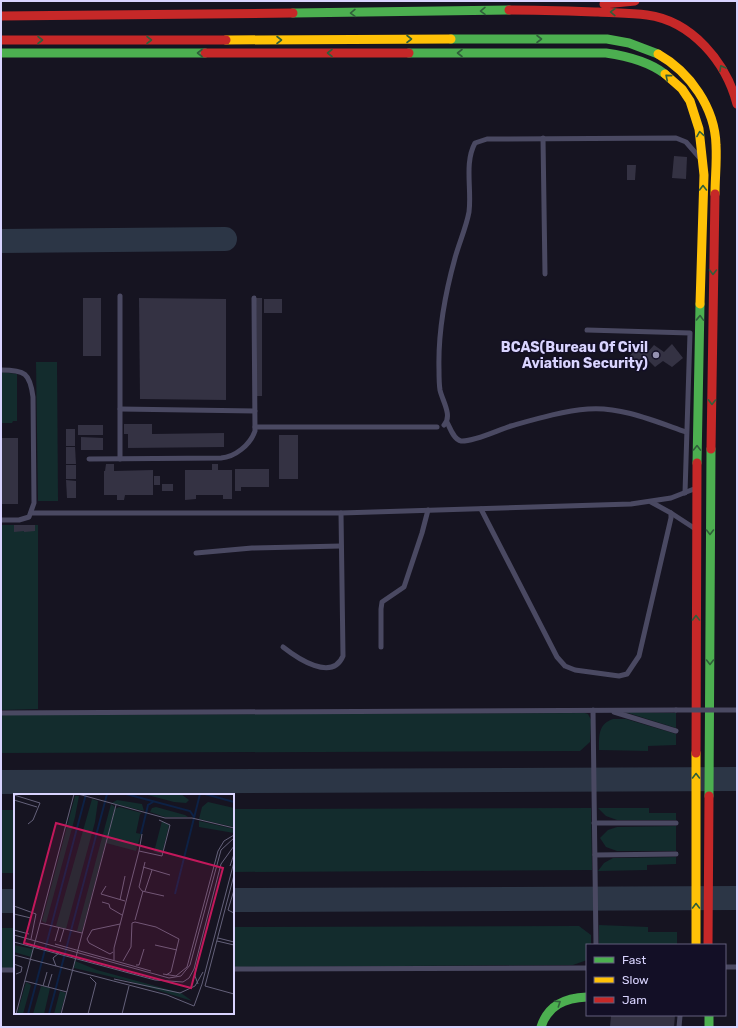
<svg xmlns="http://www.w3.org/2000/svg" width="738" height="1028" font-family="Rubik,sans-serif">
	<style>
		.green { fill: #132c2d }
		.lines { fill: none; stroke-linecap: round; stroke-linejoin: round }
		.taxiway { stroke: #2c3646; stroke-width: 24 }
		.building { fill: #343243 }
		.lane { stroke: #4a4962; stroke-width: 5 }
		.fast { stroke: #4caf50; stroke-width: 9 }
		.slow { stroke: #ffc107; stroke-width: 9 }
		.jam { stroke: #c62828; stroke-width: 9 }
		.lane-bridge { stroke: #4a4962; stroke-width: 5 }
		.oneway { stroke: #305f3b }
		.poi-dot { fill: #9591b1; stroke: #130f26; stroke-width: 1.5 }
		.labels { text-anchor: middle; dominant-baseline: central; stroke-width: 3; stroke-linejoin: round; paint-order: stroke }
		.poi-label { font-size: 14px; font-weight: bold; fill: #d9d4ff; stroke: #130f26; text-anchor: end }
		.inset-river { fill: none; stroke: #0d2144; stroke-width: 2 }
		.inset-road { fill: none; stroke: #64617a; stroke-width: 1 }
		.view { fill: #c2185b; fill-opacity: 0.15; stroke: #c2185b; stroke-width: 2 }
		.inset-edge { fill: none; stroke: #d9d4ff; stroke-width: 2 }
	</style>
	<rect width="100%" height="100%" fill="#161421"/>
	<g class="green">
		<path d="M36,362H57L58,501H38Z"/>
		<path d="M1,372L17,374V421H13L12,423H1Z"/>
		<path d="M1,525H38V709L1,710Z"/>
		<path d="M625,712L676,713V728Z"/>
		<path d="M585,713L588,714L591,720L590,742L580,751L1,753V715Z"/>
		<path d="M613,719H626L676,734V745L648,746V751L599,750C599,736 598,724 613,719Z"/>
		<path d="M591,808L592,870L233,872V809Z"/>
		<path d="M598,808H649V813H676V820H617L606,816Z"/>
		<rect x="1" y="810" width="14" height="63"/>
		<path d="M676,826V851H617L606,847L600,838L608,830L617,827Z"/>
		<path d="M676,857V864L647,865V870L598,871L604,863L613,858Z"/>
		<path d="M599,925L648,927V932H677V944L599,945Z"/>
		<path d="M579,926L591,935V945H587V960L573,965L233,967V927Z"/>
		<rect x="1" y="928" width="14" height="40"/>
	</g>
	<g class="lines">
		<g class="taxiway">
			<path d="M1,241L225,239"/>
			<path d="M1,782L737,779"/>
			<path d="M233,900L737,898"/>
			<path d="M1,901H15"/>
		</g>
	</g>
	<g class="building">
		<path d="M674,156L687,157L686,179L672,178Z"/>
		<path d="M627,165H636L635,180H627Z"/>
		<rect x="83" y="298" width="18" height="58"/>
		<path d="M139,298L226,299V400L140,399Z"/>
		<path d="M256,298H262V396H257Z"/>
		<rect x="264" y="299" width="18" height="14"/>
		<path d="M672,344L683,358L672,367L663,361L655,367L647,359L646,362L638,368L628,358L639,345L647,353L654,345L664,352Z"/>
		<path d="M124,424H152V434L224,433V447L128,448V434H124Z"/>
		<rect x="78" y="425" width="25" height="10"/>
		<rect x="66" y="429" width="9" height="17"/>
		<rect x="279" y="435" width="19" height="44"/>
		<path d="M81,437L103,438V450H81Z"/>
		<rect x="1" y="438" width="17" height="66"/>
		<path d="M66,447H75L76,464H66Z"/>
		<path d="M106,464H114V471L153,470V495H125L124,500H117V495H104V471H105Z"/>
		<path d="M212,464H218V470H232V499H223V495H196V499L185,500V470H212Z"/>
		<rect x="66" y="465" width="10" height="14"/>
		<path d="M235,469H269V487H241V491H235Z"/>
		<rect x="154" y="476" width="6" height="9"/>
		<path d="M66,480L76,481V498H67Z"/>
		<rect x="162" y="484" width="11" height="7"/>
		<path d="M14,525H24V531L14,532Z"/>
		<path d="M24,525H35V531L24,532Z"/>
		<path d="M634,1015H675L674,1027H610L611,1016Z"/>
	</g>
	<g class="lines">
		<g class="lane">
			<path d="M543,138L545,274"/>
			<path d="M587,330L690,333L685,493"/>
			<path d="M1,370C25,370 30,373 33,397L34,503L29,517L19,520H1"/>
			<path d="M120,409L255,411"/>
			<path d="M447,422C450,428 454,440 461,441C474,442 498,430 511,426C536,419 563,411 588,409C620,406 657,422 686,432"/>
			<path d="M444,425C453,416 442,400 440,390C439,384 439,376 439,369C438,332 445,294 455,258C459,243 466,228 469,212C472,190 464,163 475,143L487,139L676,138L686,142L699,157"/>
			<path d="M255,427H437"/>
			<path d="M89,459L221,458C235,457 250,445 255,431L254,298"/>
			<path d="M120,459V296"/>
			<path d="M481,509L557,657L565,666L575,670L619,676L627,674L639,656L671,518V513L651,502"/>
			<path d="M31,513H341L631,504L671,498L694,489"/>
			<path d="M671,513L694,528"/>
			<path d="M196,553L252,548L341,546"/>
			<path d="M283,647C297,658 332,682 343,656L341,513"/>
			<path d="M381,647V609L382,602L404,587L422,533L428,510"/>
			<path d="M593,710L596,945"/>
			<path d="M614,712L676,731"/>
			<path d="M1,713L676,710"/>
			<path d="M594,823H676"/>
			<path d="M595,855L676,854"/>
			<path d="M725,967H737"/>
			<path d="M233,969L587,968"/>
			<path d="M1,970H15"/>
			<path d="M679,1027L680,1016"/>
		</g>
		<g class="fast">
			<path d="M293,13L509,10"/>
			<path d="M451,39H607L629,43L658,54"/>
			<path d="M1,53H205"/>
			<path d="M409,53H606C627,56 648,61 665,74"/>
			<path d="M697,463L700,304"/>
			<path d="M709,796L711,449"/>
			<path d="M709,1015V1027"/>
			<path d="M541,1027C548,1005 565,998 587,997"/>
		</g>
		<g class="slow">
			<path d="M226,40L451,39"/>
			<path d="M658,54C690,72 715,108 716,145C717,162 715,178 715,194"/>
			<path d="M665,74L682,89L690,101L699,129L704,175L700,304"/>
			<path d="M696,753V945"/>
		</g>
		<g class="jam">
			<path d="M604,4L635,1"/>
			<path d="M509,10C539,10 568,11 598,12C614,13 631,13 647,15C692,21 726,62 737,104"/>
			<path d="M1,16L293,13"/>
			<path d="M1,40H226"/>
			<path d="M205,53H409"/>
			<path d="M711,449L715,194"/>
			<path d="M696,753L697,463"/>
			<path d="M708,945L709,796"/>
		</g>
		<path class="lane-bridge" d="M676,710H737"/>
	</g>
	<defs><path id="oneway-chevron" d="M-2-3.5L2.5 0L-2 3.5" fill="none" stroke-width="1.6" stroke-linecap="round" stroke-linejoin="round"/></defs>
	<g class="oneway">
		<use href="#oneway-chevron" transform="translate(483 11) rotate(179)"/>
		<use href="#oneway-chevron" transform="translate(613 12) rotate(-178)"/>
		<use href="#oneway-chevron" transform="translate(353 13) rotate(179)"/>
		<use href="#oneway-chevron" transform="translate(409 39)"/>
		<use href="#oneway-chevron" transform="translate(539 39)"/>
		<use href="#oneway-chevron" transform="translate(40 40)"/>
		<use href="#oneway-chevron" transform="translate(149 40)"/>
		<use href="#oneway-chevron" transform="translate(279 40)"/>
		<use href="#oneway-chevron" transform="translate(200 53) rotate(-180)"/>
		<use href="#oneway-chevron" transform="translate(330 53) rotate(-180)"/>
		<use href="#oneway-chevron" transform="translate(460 53) rotate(-180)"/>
		<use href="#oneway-chevron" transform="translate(722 68) rotate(-119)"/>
		<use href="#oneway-chevron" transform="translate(668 77) rotate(-140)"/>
		<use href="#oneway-chevron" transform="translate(700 134) rotate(-99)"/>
		<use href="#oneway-chevron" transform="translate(703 188) rotate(-90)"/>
		<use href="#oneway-chevron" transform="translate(713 272) rotate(91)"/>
		<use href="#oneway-chevron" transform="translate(700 318) rotate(-88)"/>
		<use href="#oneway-chevron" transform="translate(712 402) rotate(91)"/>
		<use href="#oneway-chevron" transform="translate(697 448) rotate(-89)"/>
		<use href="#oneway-chevron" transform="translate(710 532) rotate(90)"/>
		<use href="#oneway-chevron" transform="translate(696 618) rotate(-90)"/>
		<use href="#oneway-chevron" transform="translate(710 662) rotate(90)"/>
		<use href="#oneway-chevron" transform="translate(696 776) rotate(-90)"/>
		<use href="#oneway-chevron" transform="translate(696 906) rotate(-90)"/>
		<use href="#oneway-chevron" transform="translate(558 1003) rotate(-34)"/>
	</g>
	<circle class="poi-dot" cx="656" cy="355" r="4"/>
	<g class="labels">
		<g class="poi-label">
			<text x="648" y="347">BCAS(Bureau Of Civil<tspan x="648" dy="16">Aviation Security)</tspan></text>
		</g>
	</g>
	<g transform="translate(14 794)">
		<rect width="220" height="220" fill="#161421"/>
		<path d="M130,0H167L175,6L172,9L160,8ZM61,2H65L61,23L32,129L28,127ZM78,5L84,7L81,28L52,135L42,132ZM103,6L128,10L130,17L98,9ZM194,8L220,14V33L185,25L188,13ZM97,10L101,13L68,138L63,137ZM105,13L128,19L126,20L122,39L127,40L122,57L92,49L101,15ZM142,13L171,21L174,23H151L136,18L138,14ZM148,27L155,31L148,60L140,58ZM185,27L220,35V39L185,33ZM0,151L19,155L17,163L0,158ZM61,167L83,176L167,199L178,207L111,186L60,174ZM12,188L17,191L9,220H3ZM27,192L36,194L30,220H19ZM46,197L52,199L46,220H40Z" fill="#132c2d"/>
		<path class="inset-river" d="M112,0L176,17L180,23M191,0L220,8M127,40L134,11L139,8M161,100L186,0M14,220L72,0M35,220L93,0"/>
		<path class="inset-road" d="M64,0L151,24H178L220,34M0,1L26,9L19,26L14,30M0,6L23,13M128,40L125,57L148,62L156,31L145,26M131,68L125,93L128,97L150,102M216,72L220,60M129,73L156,81M220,81L191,192L220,200M92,92L87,100L111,107M220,96L214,116L220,119M131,97L138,76M106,106L111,82M88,108L95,110L96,114L108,121M0,112L22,120L17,145M0,120L17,124M121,126L129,97M121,128L142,133L165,145L157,178L152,181M26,129L68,139M0,136L15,140M0,141L155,184L167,182L176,171L207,56L220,44M204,144L220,148M41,147L45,133M203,147L220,151M0,148L141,186L169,188L175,184L180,175L207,70L220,52M46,148L50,135M41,150L137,177M141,151L163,156M99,158L96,160L75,149L73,145L78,136L106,130M0,161L153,201L180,212L188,190L220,68M100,166V154L125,57M109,167L117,153L118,129L121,128M0,170L8,173L7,178L2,180M122,171H125L130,155M42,172L39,164L45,159M182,174L181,182L184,190M149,180L162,182L173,173L204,57L210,47L220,41M100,185L166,199L181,192L189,178M11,187L53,198M29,192L33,178M34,193L38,180M2,220L60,0M47,220L102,11M74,220L82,189L76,183M108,220L115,192"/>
		<path class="view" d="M42,29L209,74L177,194L10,149Z"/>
		<rect width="220" height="220" class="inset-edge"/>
	</g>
	<rect width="738" height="1028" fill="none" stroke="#d9d4ff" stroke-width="4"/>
	<rect x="586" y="944" width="140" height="72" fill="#130f26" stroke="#625e7d"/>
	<rect x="594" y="957" width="20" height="6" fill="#4caf50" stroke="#625e7d"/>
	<text x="622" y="964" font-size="12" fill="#d9d4ff">Fast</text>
	<rect x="594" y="977" width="20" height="6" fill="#ffc107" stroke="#625e7d"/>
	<text x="622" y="984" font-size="12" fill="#d9d4ff">Slow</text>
	<rect x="594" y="997" width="20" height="6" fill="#c62828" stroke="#625e7d"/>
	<text x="622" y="1004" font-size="12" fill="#d9d4ff">Jam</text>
</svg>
